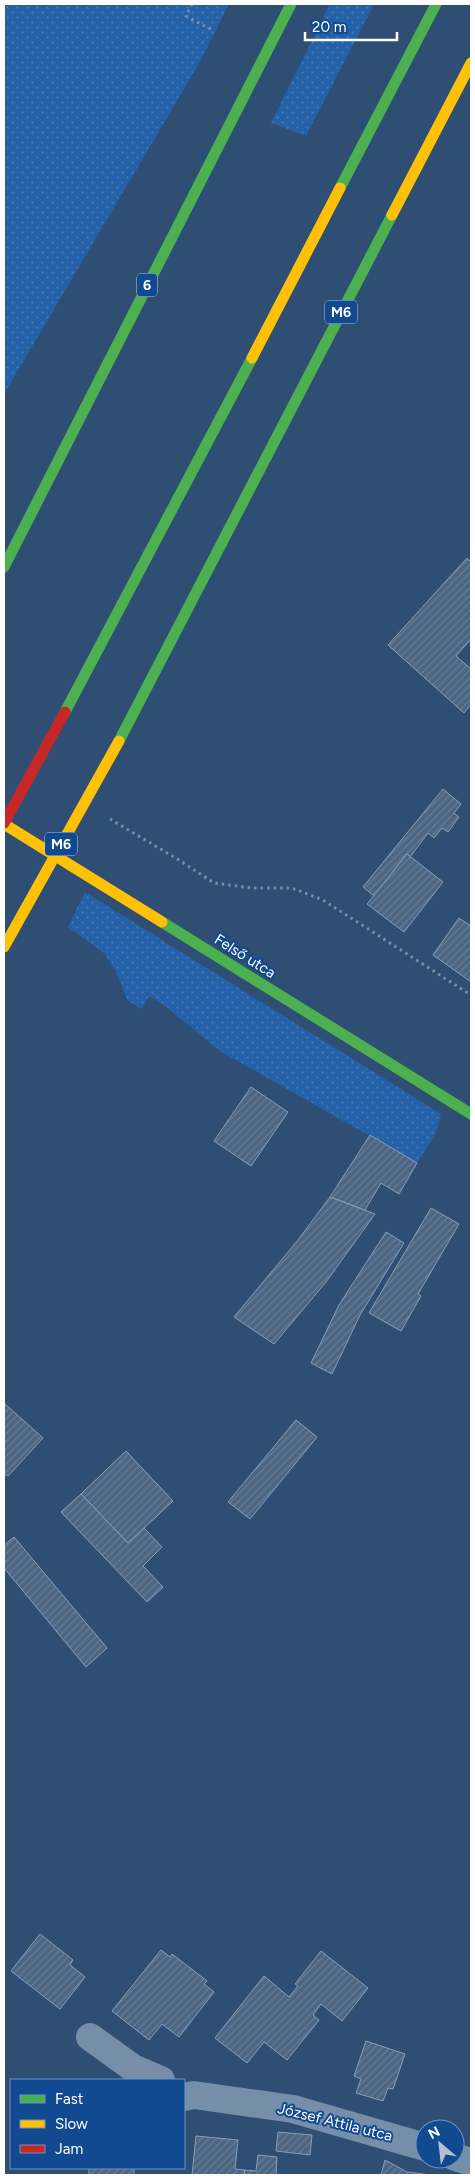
<svg xmlns="http://www.w3.org/2000/svg" width="475" height="2179" font-family="Figtree,sans-serif">
	<style>
		.grass { fill: url(#grass-dots) }
		.building { fill: url(#building-hatch); stroke: #8b9eb5 }
		.lines { fill: none; stroke-linecap: round; stroke-linejoin: round }
		.path { stroke: #768ea7; stroke-width: 3; stroke-dasharray: 2.5 4; stroke-linecap: butt }
		.street { stroke: #768ea7; stroke-width: 28 }
		.fast { stroke: #4caf50; stroke-width: 11 }
		.slow { stroke: #ffc107; stroke-width: 11 }
		.slow-bridge { stroke: #ffc107; stroke-width: 11 }
		.jam-bridge { stroke: #c62828; stroke-width: 11 }
		.labels { text-anchor: middle; dominant-baseline: central; stroke-width: 4; stroke-linejoin: round; paint-order: stroke }
		.shield { fill: #114a91; stroke: #b8c9de; stroke-width: 1 }
		.shield-label { font-size: 14px; font-weight: bold; fill: #fff }
		.street-label { font-size: 15px; fill: #fff; stroke: #114a91 }
	</style>
	<defs>
		<pattern id="grass-dots" width="8" height="8" patternUnits="userSpaceOnUse" patternTransform="scale(1.25)"><rect width="8" height="8" fill="#2461a9"/><path d="M2 2h.1M6 6h.1" fill="none" stroke="#4579b6" stroke-width="1.8" stroke-linecap="round"/></pattern>
		<pattern id="building-hatch" width="6" height="6" patternUnits="userSpaceOnUse" patternTransform="scale(1.25)"><rect width="6" height="6" fill="#4c6583"/><path d="M-1 1l2-2M0 6l6-6M5 7l2-2" fill="none" stroke="#677c96"/></pattern>
	</defs>
	<rect width="100%" height="100%" fill="#2e4e74"/>
	<g class="grass">
		<path d="M4,4H229L201,60L4,394Z"/>
		<path d="M330,4H374L306,136L271,123Z"/>
		<path d="M85,892L441,1114L436,1133L417,1163L220,1051L160,1002L149,996L142,1009L128,1001L116,972L104,953L68,927Z"/>
	</g>
	<g class="building">
		<path d="M467,558L471,562V639L456,656L471,669V704L464,713L388,645Z"/>
		<path d="M443,789L461,804L454,813L459,817L448,832L442,828L434,838L428,833L410,857L407,854L374,896L363,887Z"/>
		<path d="M407,854L443,882L404,932L367,904Z"/>
		<path d="M459,918L471,926V982L433,955Z"/>
		<path d="M251,1087L288,1112L251,1166L214,1141Z"/>
		<path d="M370,1135L417,1163L399,1194L381,1183L365,1210L330,1197Z"/>
		<path d="M330,1197L375,1214L326,1282L274,1344L234,1317L298,1240Z"/>
		<path d="M431,1208L459,1224L418,1294L421,1296L401,1331L369,1313Z"/>
		<path d="M386,1232L404,1243L360,1315L332,1374L311,1363L339,1305Z"/>
		<path d="M4,1403L43,1438L8,1476L4,1473Z"/>
		<path d="M296,1420L317,1437L250,1519L228,1502Z"/>
		<path d="M126,1451L173,1501L128,1543L81,1494Z"/>
		<path d="M81,1494L128,1543L144,1528L162,1547L143,1566L163,1587L147,1602L61,1512Z"/>
		<path d="M14,1537L107,1648L86,1667L4,1568V1545Z"/>
		<path d="M40,1934L73,1960L70,1965L85,1977L60,2009L11,1971Z"/>
		<path d="M161,1950L170,1957L172,1954L207,1981L204,1984L214,1992L179,2037L162,2024L149,2040L112,2011Z"/>
		<path d="M321,1951L368,1988L342,2021L321,2004L313,2015L319,2020L287,2060L264,2042L247,2063L215,2038L264,1976L289,1997L298,1986L295,1984Z"/>
		<path d="M366,2041L405,2054L393,2089L388,2088L383,2101L356,2093L361,2079L354,2076Z"/>
		<path d="M278,2132L312,2135L310,2155L276,2151Z"/>
		<path d="M196,2136L238,2140L235,2169L245,2170L244,2175H192Z"/>
		<path d="M258,2155L277,2157L276,2175H244L245,2170L256,2171Z"/>
		<path d="M385,2160L407,2172L431,2175H381Z"/>
		<rect x="89" y="2168" width="45" height="7"/>
	</g>
	<g class="lines">
		<g class="path">
			<path d="M192,4L186,16L214,31"/>
			<path d="M110,819L179,860L214,883L252,888H292L323,900L471,995"/>
		</g>
		<g class="street">
			<path d="M90,2037L133,2068L161,2080"/>
			<path d="M184,2097L194,2095L293,2109L425,2147"/>
			<path d="M455,2157L471,2162"/>
		</g>
		<g class="fast">
			<path d="M340,188L436,4"/>
			<path d="M4,567L291,4"/>
			<path d="M65,712L252,358"/>
			<path d="M119,741L392,215"/>
			<path d="M162,922L471,1114"/>
		</g>
		<g class="slow">
			<path d="M392,215L471,63"/>
			<path d="M252,358L340,188"/>
			<path d="M4,824L162,922"/>
		</g>
		<path class="slow-bridge" d="M4,947L119,741"/>
		<path class="jam-bridge" d="M4,823L65,712"/>
	</g>
	<g class="labels">
		<g class="shield">
			<rect x="137" y="273.5" width="20" height="23" rx="4"/>
			<rect x="325" y="300.5" width="32" height="23" rx="4"/>
			<rect x="45" y="832.5" width="32" height="23" rx="4"/>
		</g>
		<g class="shield-label">
			<text x="147" y="285">6</text>
			<text x="341" y="312">M6</text>
			<text x="61" y="844">M6</text>
		</g>
		<g class="street-label">
			<text transform="translate(245 956) rotate(32)">Felső utca</text>
			<text transform="translate(335 2122) rotate(14)">József Attila utca</text>
		</g>
	</g>
	<rect width="475" height="2179" fill="none" stroke="#ffffff" stroke-width="10"/>
	<rect x="10" y="2079" width="175" height="90" fill="#114a91" stroke="#7092bd"/>
	<rect x="20" y="2095" width="25" height="8" fill="#4caf50" stroke="#7092bd"/>
	<text x="55" y="2104" font-size="15" fill="#ffffff">Fast</text>
	<rect x="20" y="2120" width="25" height="8" fill="#ffc107" stroke="#7092bd"/>
	<text x="55" y="2129" font-size="15" fill="#ffffff">Slow</text>
	<rect x="20" y="2145" width="25" height="8" fill="#c62828" stroke="#7092bd"/>
	<text x="55" y="2154" font-size="15" fill="#ffffff">Jam</text>
	<g transform="translate(440 2144) rotate(332)"><circle r="24" fill="#114a91" stroke="#7092bd"/>
	<path d="M0-4L9 19L0 12L-9 19Z" fill="#b6c1ce"/>
	<text y="-8" font-size="14" font-weight="bold" text-anchor="middle" fill="#ffffff">N</text>
	</g>
	<path d="M305 32v8h92v-8" fill="none" stroke="#ffffff" stroke-width="2.5"/>
	<text x="312" y="32" font-size="15" fill="#ffffff" stroke="#114a91" stroke-width="4" paint-order="stroke">20 m</text>
</svg>
